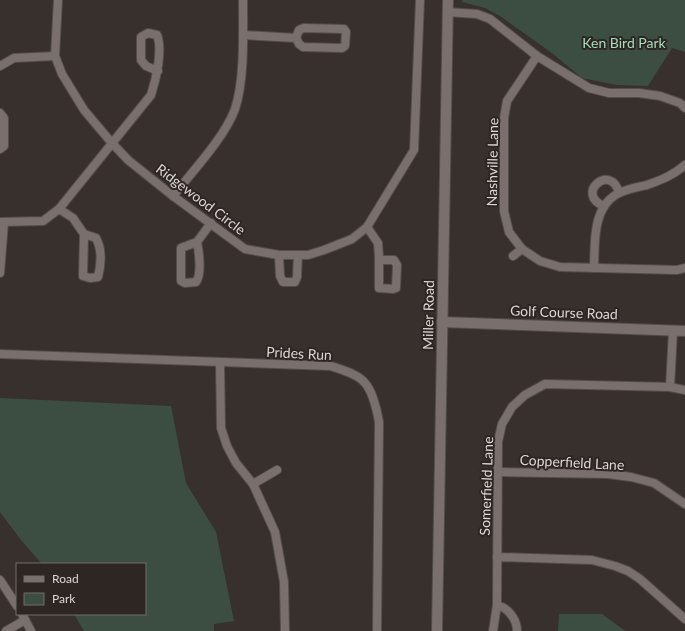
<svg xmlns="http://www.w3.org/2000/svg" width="685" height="631" font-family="Lato,sans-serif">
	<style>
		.green { fill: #3c4e42 }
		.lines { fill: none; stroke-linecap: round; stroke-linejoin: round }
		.minor-casing { stroke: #544d4b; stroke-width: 10 }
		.tertiary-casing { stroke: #544d4b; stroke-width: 12 }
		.minor { stroke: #79706d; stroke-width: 8 }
		.tertiary { stroke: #79706d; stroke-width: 10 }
		.labels { text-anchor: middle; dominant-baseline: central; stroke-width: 4; stroke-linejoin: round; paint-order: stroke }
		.park-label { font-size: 14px; fill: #a6ddba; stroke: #2d2623 }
		.street-label { font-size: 14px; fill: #dcd7d5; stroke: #2d2623 }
	</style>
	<rect width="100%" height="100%" fill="#37302d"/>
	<g class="green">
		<path d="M462,0H685V52L672,48L648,86L617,85L582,78L552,53L500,16L485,8L462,2Z"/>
		<path d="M0,398L171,406L186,483L216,532L234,621L214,624V631H84L74,614H145V564H42L21,540L0,512Z"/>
		<path d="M559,614H602L625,631H558Z"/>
	</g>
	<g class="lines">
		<g class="minor-casing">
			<g id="minor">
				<path d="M58,0L55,56L62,74L84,110L111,142L128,160L173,196L245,249L279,255H308L324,250L352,239L367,227L414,150L420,0"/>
				<path d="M447,12L477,14L490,19L537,56L589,88L609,93H639L660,96L680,103L685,108"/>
				<path d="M243,35L296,38L299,30L304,28L344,29L346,32L345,46L342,48L303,47L299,44L296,38"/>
				<path d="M537,56L507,101L504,118V211L509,232L522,249L540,261L560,267L677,270L685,268"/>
				<path d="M0,66L14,58L55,56"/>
				<path d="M0,113L4,118V146L0,149"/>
				<path d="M173,196C192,172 225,137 235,109C245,79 243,32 243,0"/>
				<path d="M604,206C574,194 611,162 619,193"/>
				<path d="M59,209L73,218L84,234L83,276L90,278L98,277C101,265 102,249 96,238L84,234"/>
				<path d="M0,222L43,221L59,209L151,95C156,80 163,50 157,35L148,33L141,37V60L146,66L158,71"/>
				<path d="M367,227L378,243L379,257V288L393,289L396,288L397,265L394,260H379"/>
				<path d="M197,242C199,252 202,274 196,282L185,283L181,281V248L197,242L211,223"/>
				<path d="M279,255L280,276L283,282H295L297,277L298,255"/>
				<path d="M513,256L522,249"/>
				<path d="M594,268C595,244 592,208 617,194C626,189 637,187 647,185C661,180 674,175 685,165"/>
				<path d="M0,273L4,222"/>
				<path d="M0,354L331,366C342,370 358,374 365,383C373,392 377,411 379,422L377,631"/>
				<path d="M220,363L221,428L227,446L236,463L253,484L275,532L284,582L285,631"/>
				<path d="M670,387L673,331"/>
				<path d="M499,472L608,474L631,477L654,483L685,504"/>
				<path d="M253,484L277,470"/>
				<path d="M497,557L592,560L615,566L628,571L640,579L685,619"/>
				<path d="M0,580L17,606"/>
				<path d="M497,605C508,608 517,619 517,631"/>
				<path d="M22,614L31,631"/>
				<path d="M6,631L25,620"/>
				<path d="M493,631L497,605L498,442L502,424L512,407L525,395L545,384L670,387L685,390"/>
			</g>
		</g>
		<g class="tertiary-casing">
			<g id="tertiary">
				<path d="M442,322L685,331"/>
				<path d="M437,631L448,0"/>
			</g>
		</g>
		<use href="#minor" class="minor"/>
		<use href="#tertiary" class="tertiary"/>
	</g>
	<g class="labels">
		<g class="park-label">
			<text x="624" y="42">Ken Bird Park</text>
		</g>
		<g class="street-label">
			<text transform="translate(492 162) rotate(-89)">Nashville Lane</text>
			<text transform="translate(201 199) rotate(37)">Ridgewood Circle</text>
			<text transform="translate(564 312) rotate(2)">Golf Course Road</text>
			<text transform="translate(428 315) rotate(-89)">Miller Road</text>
			<text transform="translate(299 353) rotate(3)">Prides Run</text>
			<text transform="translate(572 462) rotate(3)">Copperfield Lane</text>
			<text transform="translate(486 486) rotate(-88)">Somerfield Lane</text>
		</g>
	</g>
	<rect x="16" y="563" width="130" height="52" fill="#2d2623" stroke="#736d6a"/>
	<rect x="24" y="576" width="20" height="6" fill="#79706d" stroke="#736d6a"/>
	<text x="52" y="583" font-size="12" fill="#dcd7d5">Road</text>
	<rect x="24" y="593" width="20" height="12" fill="#3c4e42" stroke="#736d6a"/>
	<text x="52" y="603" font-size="12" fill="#dcd7d5">Park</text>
</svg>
